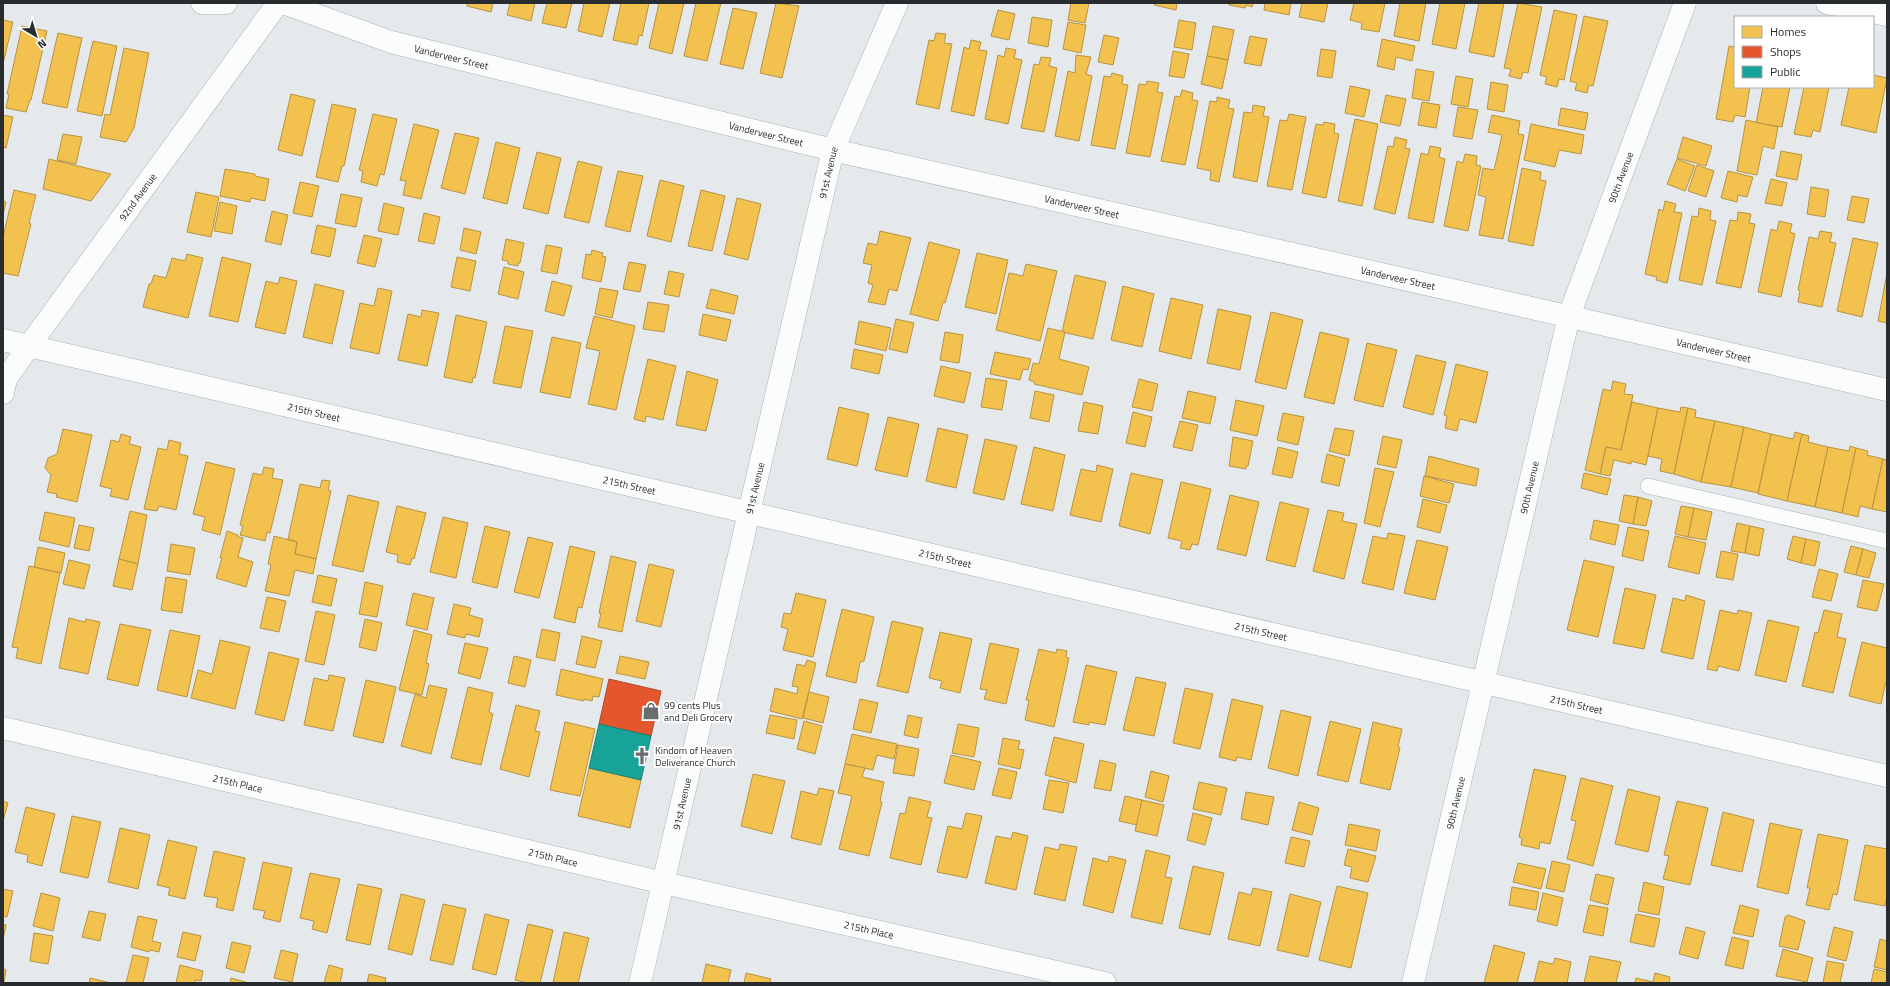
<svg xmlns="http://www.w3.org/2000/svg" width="1890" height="986" font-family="'Titillium Web',sans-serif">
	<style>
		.homes { fill: #f2c14e; stroke: #b69444 }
		.shops { fill: #e4572e; stroke: #ac4a2e }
		.public { fill: #17a398; stroke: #1c7f78 }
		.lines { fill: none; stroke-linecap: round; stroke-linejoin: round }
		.lane-casing { stroke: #aeb1b3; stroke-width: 16 }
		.street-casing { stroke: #aeb1b3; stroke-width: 23 }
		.lane { stroke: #fbfcfc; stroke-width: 15 }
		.street { stroke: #fbfcfc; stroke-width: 22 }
		.labels { text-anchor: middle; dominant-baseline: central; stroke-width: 4; stroke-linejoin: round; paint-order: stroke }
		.street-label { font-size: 10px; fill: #292c2e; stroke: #fff }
		.poi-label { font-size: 10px; fill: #292c2e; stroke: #fff; text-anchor: start }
	</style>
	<rect width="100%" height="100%" fill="#e5e9ec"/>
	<g class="homes">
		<path d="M467,3H493L491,12L467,6Z"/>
		<path d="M510,3H535L531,21L507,15Z"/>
		<path d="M547,3H572L566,28L542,23Z"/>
		<path d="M584,3H610L602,37L578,31Z"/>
		<path d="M621,3H649L642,36L639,35L637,45L613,40Z"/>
		<path d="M659,3H684L672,54L649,48Z"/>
		<path d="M696,3H721L707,61L684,56Z"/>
		<path d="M776,3L799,6L782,78L760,73Z"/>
		<path d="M1071,3H1089L1085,23L1068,20Z"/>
		<path d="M1154,3H1177L1176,10L1154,5Z"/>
		<path d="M1229,3H1253L1252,7L1246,5L1245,8L1229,5Z"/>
		<path d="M1265,3H1291L1289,15L1264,10Z"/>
		<path d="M1302,3H1328L1324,22L1299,17Z"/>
		<path d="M1354,3H1385L1379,32L1361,29L1362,23L1350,20Z"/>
		<path d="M1400,3H1426L1419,41L1394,36Z"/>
		<path d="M1440,3H1465L1456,49L1432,44Z"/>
		<path d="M1479,3H1504L1494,57L1469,52Z"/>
		<path d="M1518,3L1542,7L1528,73L1523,72L1521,79L1509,76L1511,69L1504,68Z"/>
		<path d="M733,8L757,13L743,69L720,64Z"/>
		<path d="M998,10L1015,14L1009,40L991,36Z"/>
		<path d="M1554,10L1577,15L1564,80L1559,79L1557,87L1545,84L1547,77L1540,75Z"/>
		<path d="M1584,16L1608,21L1593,86L1589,85L1587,93L1575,90L1577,83L1570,81Z"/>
		<path d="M1032,17L1052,20L1048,47L1028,43Z"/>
		<path d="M3,20L13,22L3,64Z"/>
		<path d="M1179,20L1196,23L1192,50L1174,47Z"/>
		<path d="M1068,22L1086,25L1081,53L1063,49Z"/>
		<path d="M22,26L47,31L31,100H30L26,112L6,108L9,94H7Z"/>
		<path d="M1213,26L1234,30L1228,60L1207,56Z"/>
		<path d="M58,33L82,38L67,108L42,103Z"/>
		<path d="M936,33L946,34L944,43L952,44L939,109L916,104L929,40L934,41Z"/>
		<path d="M1104,35L1119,38L1113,65L1098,62Z"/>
		<path d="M1250,36L1267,39L1261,66L1244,63Z"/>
		<path d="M1382,39L1415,46L1412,61L1396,57L1394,70L1377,66Z"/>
		<path d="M971,40L981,42L979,50L987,51L974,116L951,111L964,47L969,49Z"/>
		<path d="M93,41L117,46L102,116L77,111Z"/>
		<path d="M1729,46L1735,47V87H1750L1745,117L1735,115L1733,122L1716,119Z"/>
		<path d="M124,48L149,53L134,128L126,142L100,137L105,114L110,115Z"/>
		<path d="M1006,48L1016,50L1014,58L1022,60L1008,124L985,119L998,55L1004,57Z"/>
		<path d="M1321,49L1336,51L1332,78L1317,76Z"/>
		<path d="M1173,51L1189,54L1184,78L1169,76Z"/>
		<path d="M1076,55L1091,57L1086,74L1092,76L1079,141L1055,136L1068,71L1075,73Z"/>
		<path d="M1207,56L1228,60L1222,89L1201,84Z"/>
		<path d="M1041,57L1051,58L1049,66L1057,68L1044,132L1021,128L1034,64L1039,65Z"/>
		<path d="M1416,69L1434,72L1429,101L1412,98Z"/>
		<path d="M1112,73L1123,76L1122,84L1128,85L1115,149L1091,145L1104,76L1111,77Z"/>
		<path d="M1873,75L1887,78L1876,133L1841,125L1849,87H1873Z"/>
		<path d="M1456,76L1473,79L1468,107L1451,104Z"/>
		<path d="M1147,81L1159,83L1157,92L1163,93L1150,157L1126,153L1139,84L1146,85Z"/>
		<path d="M1491,82L1508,85L1504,112L1487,109Z"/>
		<path d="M1350,86L1370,90L1364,117L1345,113Z"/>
		<path d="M1763,87H1790L1782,127L1756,123Z"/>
		<path d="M1804,87H1829L1820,132L1813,130L1811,137L1794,134Z"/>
		<path d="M1182,90L1193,93L1192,100L1198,101L1185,165L1161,161L1175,96L1180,97Z"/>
		<path d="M291,94L315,100L302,156L278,150Z"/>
		<path d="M1386,95L1406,99L1400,126L1380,122Z"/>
		<path d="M1217,97L1230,100L1228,108L1234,109L1219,182L1210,180L1211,171L1197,168L1210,101L1217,102Z"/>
		<path d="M1422,102L1440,105L1436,128L1418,125Z"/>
		<path d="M332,104L356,109L344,166H342L338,182L316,177Z"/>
		<path d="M1253,105L1265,107L1263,116L1269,117L1257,182L1233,177L1244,112L1252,113Z"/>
		<path d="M1458,107L1478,110L1472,139L1453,136Z"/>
		<path d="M1561,108L1588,113L1585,130L1558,125Z"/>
		<path d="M373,114L397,119L384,175L380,174L377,186L361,182L363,171L359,170Z"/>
		<path d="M1289,114L1306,117L1292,190L1267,186L1280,120L1287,121Z"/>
		<path d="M3,115L13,117L6,148L3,147Z"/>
		<path d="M1492,115L1520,121L1518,134L1524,135L1503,239L1479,235L1486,197L1478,195L1483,168L1494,170L1502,135L1488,132Z"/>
		<path d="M1355,119L1378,124L1362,206L1338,201Z"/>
		<path d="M1746,120L1778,127L1774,149L1763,146L1757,175L1737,171Z"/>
		<path d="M1324,122L1335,124L1334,133L1339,134L1326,198L1302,193L1316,124L1323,125Z"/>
		<path d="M414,124L439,130L421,199L403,195L406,181L400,180Z"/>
		<path d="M1531,124L1584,135L1581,154L1559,150L1555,167L1524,160Z"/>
		<path d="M455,133L479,138L465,194L441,188Z"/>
		<path d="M63,134L82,137L76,164L57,160Z"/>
		<path d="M1395,137L1407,140L1405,148L1410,149L1395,214L1374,209L1388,146L1393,147Z"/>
		<path d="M1683,137L1712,146L1706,166L1677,158Z"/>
		<path d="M496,142L520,148L507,204L483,198Z"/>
		<path d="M1430,146L1441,148L1439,157L1445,159L1433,223L1408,218L1421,153L1428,155Z"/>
		<path d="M1781,151L1802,155L1797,180L1776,176Z"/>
		<path d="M537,152L561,158L548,214L523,208Z"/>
		<path d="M1465,154L1477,156L1476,165L1481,166L1468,231L1444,226L1457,161L1463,163Z"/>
		<path d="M49,159L111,174L91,201L43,189Z"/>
		<path d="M1677,159L1695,166L1685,191L1667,184Z"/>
		<path d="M578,161L602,167L589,223L564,217Z"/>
		<path d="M1697,165L1714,171L1706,197L1688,191Z"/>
		<path d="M1522,168L1541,172L1540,180L1546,181L1533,246L1508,241Z"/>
		<path d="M225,169L255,174V176L269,179L265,201L251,198L250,202L220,196Z"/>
		<path d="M618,171L643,176L630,232L605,226Z"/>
		<path d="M1728,171L1753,177L1747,197L1738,195L1737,202L1721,198Z"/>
		<path d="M1771,179L1787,183L1782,206L1765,203Z"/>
		<path d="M660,180L684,186L671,242L647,236Z"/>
		<path d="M300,182L319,186L312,217L293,213Z"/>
		<path d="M1811,187L1829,190L1825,217L1807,214Z"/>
		<path d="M14,190L36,195L29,223L31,224L18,276L3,273V237Z"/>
		<path d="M701,190L725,196L712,251L688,246Z"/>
		<path d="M196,192L219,197L211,237L187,232Z"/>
		<path d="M341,194L362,198L356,227L335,223Z"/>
		<path d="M1852,196L1869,199L1864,223L1847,220Z"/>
		<path d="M737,198L761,204L748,260L724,254Z"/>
		<path d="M3,201L6,202L3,215Z"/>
		<path d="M1665,201L1676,204L1674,212L1682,213L1667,283L1656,280L1657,277L1645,274L1659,209L1663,211Z"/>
		<path d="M220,202L237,206L232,234L214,231Z"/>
		<path d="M384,203L404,208L398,235L378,231Z"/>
		<path d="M1699,208L1711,211L1710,220L1716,221L1702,285L1679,280L1692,216L1698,217Z"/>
		<path d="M272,211L288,215L281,245L265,241Z"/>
		<path d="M1738,212L1751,214L1749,223L1755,224L1741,288L1716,283L1730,220L1737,221Z"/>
		<path d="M424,213L440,217L434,244L418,241Z"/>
		<path d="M1779,221L1792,224L1790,232L1795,234L1781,297L1758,292L1771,229L1777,231Z"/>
		<path d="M317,225L336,229L330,257L311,253Z"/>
		<path d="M464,228L481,232L476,254L460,250Z"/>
		<path d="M880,231L911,238L897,291L889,289L885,305L868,302L873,285L868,283L872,265L863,263L868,243L877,245Z"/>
		<path d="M1820,231L1832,233L1830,242L1836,243L1822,307L1798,302L1800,291L1798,290L1809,237L1818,239Z"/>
		<path d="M364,235L382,239L375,267L357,263Z"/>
		<path d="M1853,238L1878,243L1862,317L1837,311Z"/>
		<path d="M506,239L524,243L520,263H518V266L508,264V261L502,260Z"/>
		<path d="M929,242L960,250L945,303L943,302L938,321L910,314Z"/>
		<path d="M546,245L562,248L557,274L541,271Z"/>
		<path d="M592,250L603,253L602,256L606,257L601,282L582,278L586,254L591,255Z"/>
		<path d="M977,253L1008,260L996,314L965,307Z"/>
		<path d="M187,254L203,258L188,318L143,307L149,284H151L154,275L166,278L172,258L185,261Z"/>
		<path d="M222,257L251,264L238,322L209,316Z"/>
		<path d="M457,257L476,261L470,291L451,287Z"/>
		<path d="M629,262L646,265L640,292L623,289Z"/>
		<path d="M1026,264L1057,271L1040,341L996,330L1009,273L1023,276Z"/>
		<path d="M504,267L524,272L518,299L498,294Z"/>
		<path d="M669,271L684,274L679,297L664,294Z"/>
		<path d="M1887,273V323L1878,321Z"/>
		<path d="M1075,275L1106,282L1093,339L1062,332Z"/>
		<path d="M280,277L297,281L285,334L255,327L266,281L278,284Z"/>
		<path d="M552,281L572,286L564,316L545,311Z"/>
		<path d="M315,284L344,291L332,344L303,337Z"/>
		<path d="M1123,286L1154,294L1142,347L1111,340Z"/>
		<path d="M378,288L392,291L379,354L350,348L360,303L374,306Z"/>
		<path d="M600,288L618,291L612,318L595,314Z"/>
		<path d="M711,289L738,296L734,314L706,308Z"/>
		<path d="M1171,298L1203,305L1191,359L1159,351Z"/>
		<path d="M648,302L669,305L664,332L643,329Z"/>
		<path d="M1218,309L1251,316L1240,370L1207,363Z"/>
		<path d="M422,310L439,313L427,366L398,360L408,314L421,317Z"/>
		<path d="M1271,312L1303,320L1286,389L1255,382Z"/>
		<path d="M703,314L731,320L726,341L699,335Z"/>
		<path d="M456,315L487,322L475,378L473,377L472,383L444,377Z"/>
		<path d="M594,316L635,326L616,410L588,404L600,351L586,348Z"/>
		<path d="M896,319L914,323L907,353L889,349Z"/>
		<path d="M859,321L891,328L886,351L855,344Z"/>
		<path d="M505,326L533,331L521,388L493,383Z"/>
		<path d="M1048,328L1065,332L1059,359L1089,367L1082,395L1034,384L1035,382L1029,380L1033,363L1039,364Z"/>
		<path d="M945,332L963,335L959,363L940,360Z"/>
		<path d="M1320,332L1349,339L1334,404L1304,397Z"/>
		<path d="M552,337L581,343L570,398L540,392Z"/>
		<path d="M1367,343L1397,350L1383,407L1354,400Z"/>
		<path d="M854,349L883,355L879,374L851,368Z"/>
		<path d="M995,352L1031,359L1028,370L1023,369L1020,380L990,374Z"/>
		<path d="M1416,355L1446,362L1433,415L1403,407Z"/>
		<path d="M648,359L676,366L663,420L646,416L645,422L634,419Z"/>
		<path d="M1456,364L1488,372L1476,423L1460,419L1457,431L1445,428L1447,416L1444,415Z"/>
		<path d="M941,366L971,373L964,403L934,396Z"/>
		<path d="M687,371L718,380L706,431L676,425Z"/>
		<path d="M986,378L1007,381L1002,410L981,407Z"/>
		<path d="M1139,379L1158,384L1152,411L1132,407Z"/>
		<path d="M1613,381L1626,384L1624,394L1633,395L1621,450L1606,447L1600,474L1585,470L1603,389L1611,391Z"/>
		<path d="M1035,391L1054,395L1049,422L1030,418Z"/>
		<path d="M1188,391L1216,397L1210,424L1182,418Z"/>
		<path d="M1236,400L1264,406L1257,436L1230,430Z"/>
		<path d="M1084,402L1103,406L1098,434L1078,431Z"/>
		<path d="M1632,402L1658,408L1646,465L1631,461V464L1614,460L1610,476L1600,474L1606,447L1621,450Z"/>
		<path d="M839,407L869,414L857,466L827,459Z"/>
		<path d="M1681,407L1688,408L1674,474L1660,471L1662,459L1648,456L1658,408L1680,412Z"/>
		<path d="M1688,408L1696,410L1695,417L1715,421L1701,482L1674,474Z"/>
		<path d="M1133,412L1152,417L1145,447L1126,443Z"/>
		<path d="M1283,413L1304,417L1298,445L1277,440Z"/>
		<path d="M888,417L919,424L907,477L875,470Z"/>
		<path d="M1180,421L1198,425L1192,451L1173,447Z"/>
		<path d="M1715,421L1744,427L1731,487L1701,482Z"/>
		<path d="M1744,427L1771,434L1758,493L1731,487Z"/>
		<path d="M938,428L968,435L956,488L926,481Z"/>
		<path d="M1335,428L1354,431L1349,456L1329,451Z"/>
		<path d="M63,429L92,435L77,502L56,497L57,494L47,492L51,475L45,468L48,458L57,454Z"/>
		<path d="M1795,432L1802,434L1787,501L1758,494L1771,434L1793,439Z"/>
		<path d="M121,434L131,437L129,444L141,447L128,500L110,496L112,489L100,486L111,440L119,442Z"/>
		<path d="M1802,434L1809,436L1808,442L1828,447L1815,507L1787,501Z"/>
		<path d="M1383,436L1402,440L1396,468L1377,464Z"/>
		<path d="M1233,437L1253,441L1248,466H1246V469L1229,466Z"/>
		<path d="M985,439L1017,446L1004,500L973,493Z"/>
		<path d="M169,440L181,443L179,454L188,456L176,510L159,506L157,511L144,509L158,448L167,450Z"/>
		<path d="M1850,446L1856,448L1842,513L1815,507L1828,447L1849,451Z"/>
		<path d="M1034,447L1065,455L1053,511L1021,504Z"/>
		<path d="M1278,447L1298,452L1292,478L1272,474Z"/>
		<path d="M1856,448L1868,451L1867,455L1883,459L1872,509L1860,506L1858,517L1842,513Z"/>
		<path d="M1327,454L1345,459L1339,486L1321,482Z"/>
		<path d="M1429,456L1479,469L1476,486L1425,476Z"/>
		<path d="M1883,459L1887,460V512L1872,509Z"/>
		<path d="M206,462L235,469L220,535L202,530L205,517L193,514Z"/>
		<path d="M1097,465L1113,469L1101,522L1070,515L1081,469L1096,472Z"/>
		<path d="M264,467L274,469L272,478L283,480L270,533L267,532L265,541L240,535L243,526L240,525L253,473L262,475Z"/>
		<path d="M1375,468L1394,472L1380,527L1364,523Z"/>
		<path d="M1131,473L1163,480L1150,534L1119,526Z"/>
		<path d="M1584,473L1611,479L1607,495L1581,488Z"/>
		<path d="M1424,476L1454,484L1449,503L1420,496Z"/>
		<path d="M322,480L330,481L328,490L331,491L316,559L295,554L297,542L288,539L300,484L320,488Z"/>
		<path d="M1181,482L1211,489L1198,545L1192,544L1190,550L1180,548L1182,541L1168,538Z"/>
		<path d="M348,495L379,502L363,572L332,565Z"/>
		<path d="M1230,495L1259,502L1246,556L1217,549Z"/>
		<path d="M1624,495L1638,497L1633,524L1619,521Z"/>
		<path d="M1638,497L1652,501L1646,526L1633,524Z"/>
		<path d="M1423,499L1447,505L1440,533L1417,527Z"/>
		<path d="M1280,502L1309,509L1295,567L1266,560Z"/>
		<path d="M397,506L426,513L414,559L412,558L410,565L397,562L398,555L386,552Z"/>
		<path d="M1681,506L1694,508L1688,537L1675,534Z"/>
		<path d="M1694,508L1712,512L1706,540L1688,537Z"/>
		<path d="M1328,510L1344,513L1342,521L1357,524L1344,579L1313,571Z"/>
		<path d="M130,511L147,515L138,564L119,559Z"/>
		<path d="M45,512L75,518L69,547L39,540Z"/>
		<path d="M443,517L468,523L456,578L430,572Z"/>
		<path d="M1594,520L1619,525L1615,545L1590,539Z"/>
		<path d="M1737,523L1750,526L1745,553L1731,551Z"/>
		<path d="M79,525L94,528L89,551L74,548Z"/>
		<path d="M485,526L510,532L497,588L472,582Z"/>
		<path d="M1750,526L1764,529L1759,556L1745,553Z"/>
		<path d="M1628,527L1649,531L1643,561L1622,556Z"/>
		<path d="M227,531L238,535V537L243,538L238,557L253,562L246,587L216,578L222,558H220Z"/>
		<path d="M1388,533L1405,536L1393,590L1362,583L1373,536L1387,539Z"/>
		<path d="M274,536L297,542L295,554L316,559L313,574L295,570L289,596L265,591L271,565L268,564Z"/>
		<path d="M1675,536L1706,543L1699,574L1668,567Z"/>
		<path d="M1793,536L1806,539L1801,563L1787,559Z"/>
		<path d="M528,537L553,543L539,598L514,592Z"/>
		<path d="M1806,539L1820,542L1815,566L1801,563Z"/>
		<path d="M1417,540L1448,547L1435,600L1404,593Z"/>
		<path d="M171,544L195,548L190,575L167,571Z"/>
		<path d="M570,546L595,552L582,608L578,607L575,623L554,618Z"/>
		<path d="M1851,546L1863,549L1856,575L1844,572Z"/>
		<path d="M38,547L65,553L61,573L34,567Z"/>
		<path d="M1863,549L1876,553L1869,578L1856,575Z"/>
		<path d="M1721,551L1738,554L1733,580L1716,577Z"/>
		<path d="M611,556L636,562L622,632L598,627L601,613H599Z"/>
		<path d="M119,559L138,564L132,590L113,586Z"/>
		<path d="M69,560L90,565L84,589L63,584Z"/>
		<path d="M1584,560L1614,567L1598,637L1567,630Z"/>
		<path d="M649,564L674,570L661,627L636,621Z"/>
		<path d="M29,566L60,573L41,664L16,658L18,648L12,647Z"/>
		<path d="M1819,569L1838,574L1831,601L1812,597Z"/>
		<path d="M318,575L337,579L331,606L312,602Z"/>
		<path d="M166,577L187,580L182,613L161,610Z"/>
		<path d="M1863,580L1884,584L1877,611L1857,607Z"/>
		<path d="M365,582L383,586L377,617L359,614Z"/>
		<path d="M1625,588L1656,595L1644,649L1613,643Z"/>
		<path d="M413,593L434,598L427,630L406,625Z"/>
		<path d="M796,593L826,600L813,657L783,650L788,629L781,627L784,613L791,614Z"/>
		<path d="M1686,595L1705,601L1693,659L1661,652L1673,598L1685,601Z"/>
		<path d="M267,597L286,601L279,632L260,628Z"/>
		<path d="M454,604L471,608L469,615L483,619L479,637L466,634L465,638L447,634Z"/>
		<path d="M842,609L874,617L864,661L860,662L856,683L826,676Z"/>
		<path d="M1720,610L1737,614L1738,610L1752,613L1739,671L1718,666L1717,671L1707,669Z"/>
		<path d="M1824,610L1842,614L1837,637L1846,639L1833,693L1802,686L1815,632L1818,633Z"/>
		<path d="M316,611L335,615L324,665L305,661Z"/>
		<path d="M69,618L85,622L86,619L100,622L88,674L59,668Z"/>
		<path d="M365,619L382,623L376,651L359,647Z"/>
		<path d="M1768,620L1799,627L1786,682L1755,675Z"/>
		<path d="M892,621L923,628L908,693L877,686Z"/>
		<path d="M120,624L151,630L138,686L107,679Z"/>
		<path d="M542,629L560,633L555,661L536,657Z"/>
		<path d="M170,630L200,636L187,697L157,690Z"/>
		<path d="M414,630L432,635L426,663L429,664L422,695L399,690Z"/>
		<path d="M940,632L972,639L960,693L940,688L942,681L929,678Z"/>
		<path d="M582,636L602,641L595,668L576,664Z"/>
		<path d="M220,640L250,647L235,709L191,698L198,670L212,674Z"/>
		<path d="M1862,642L1887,648V677L1881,704L1849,696Z"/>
		<path d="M465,643L488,648L480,679L458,673Z"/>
		<path d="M990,643L1019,649L1006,704L984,699L987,690L980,689Z"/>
		<path d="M1039,649L1056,653L1057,649L1067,651L1066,657L1069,658L1054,727L1025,720L1029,700H1026Z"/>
		<path d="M269,652L299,659L284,721L255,714Z"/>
		<path d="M514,656L531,660L525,687L508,683Z"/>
		<path d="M620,656L649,662L645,679L616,673Z"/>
		<path d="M807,660L816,663L802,719L770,711L775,688L797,694L798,687L792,686L797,664L805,666Z"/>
		<path d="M1086,665L1117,672L1105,725L1089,722V725L1073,722Z"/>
		<path d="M561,669L603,679L599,697L593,696L592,701L584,699V701L556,695Z"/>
		<path d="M329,675L345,678L333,731L304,725L314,678L328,681Z"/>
		<path d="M1136,677L1166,683L1154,736L1123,730Z"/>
		<path d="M366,680L396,687L383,743L353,736Z"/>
		<path d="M429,685L447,689L431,754L401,746L415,694L426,698Z"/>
		<path d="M468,687L493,693L489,712L493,714L481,765L451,758Z"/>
		<path d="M1185,688L1213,694L1200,749L1173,743Z"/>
		<path d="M809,692L829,697L823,723L803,718Z"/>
		<path d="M860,699L878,703L871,733L853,729Z"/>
		<path d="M1232,699L1263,706L1251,760L1237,757L1236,761L1219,757Z"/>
		<path d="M516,705L540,711L535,731L540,732L529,777L500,769Z"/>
		<path d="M1281,710L1311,717L1298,776L1268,768Z"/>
		<path d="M770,715L797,720L794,739L766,733Z"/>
		<path d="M908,715L922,718L918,738L904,735Z"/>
		<path d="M804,721L822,726L815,754L797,749Z"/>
		<path d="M1330,721L1361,729L1348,782L1317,775Z"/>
		<path d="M565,722L595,729L580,796L550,790Z"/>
		<path d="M1373,722L1402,729L1398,747L1400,748L1390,790L1360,783Z"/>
		<path d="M958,724L979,728L974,757L952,753Z"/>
		<path d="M852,734L897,744L894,759L877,755L873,770L845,764Z"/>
		<path d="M1054,737L1084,744L1076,783L1045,775Z"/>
		<path d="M1003,738L1020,741L1018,749L1024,750L1020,769L998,764Z"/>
		<path d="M898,745L919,749L914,776L893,773Z"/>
		<path d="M951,755L981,762L974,790L944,783Z"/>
		<path d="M1100,760L1116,764L1111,791L1094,788Z"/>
		<path d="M845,764L865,768L862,777L884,782L880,801L882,802L869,856L839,849L852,796L838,793Z"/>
		<path d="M589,768L641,780L630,828L578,816Z"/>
		<path d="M999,768L1017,772L1011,799L992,795Z"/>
		<path d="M1534,769L1566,776L1550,844L1540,842L1539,849L1521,845L1522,838L1519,837Z"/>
		<path d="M1151,771L1169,776L1163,802L1145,797Z"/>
		<path d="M753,774L785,781L772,834L741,826Z"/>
		<path d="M1581,778L1613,786L1593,866L1567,859L1576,821L1571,820Z"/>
		<path d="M1049,780L1069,783L1063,813L1043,809Z"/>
		<path d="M1199,782L1227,788L1221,815L1193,809Z"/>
		<path d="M819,788L834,791L821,845L791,838L801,791L817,795Z"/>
		<path d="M1628,789L1660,797L1648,852L1615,844Z"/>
		<path d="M1246,792L1274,797L1268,825L1241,819Z"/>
		<path d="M1125,796L1142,800L1137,825L1119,821Z"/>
		<path d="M909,797L931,802L927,817L932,818L921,865L890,858L900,813L905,814Z"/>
		<path d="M1142,800L1164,805L1157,836L1135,831Z"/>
		<path d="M3,801L8,803L3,821Z"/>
		<path d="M1677,801L1708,808L1690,885L1663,879L1669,856L1664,855Z"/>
		<path d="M1299,802L1319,808L1312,835L1292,830Z"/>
		<path d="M26,807L55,814L42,866L27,862L28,855L15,852Z"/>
		<path d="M1723,812L1754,820L1742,872L1711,865Z"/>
		<path d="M966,813L982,816L967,878L937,872L948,826L962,829Z"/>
		<path d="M1193,813L1212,818L1205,845L1187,840Z"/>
		<path d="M72,816L101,822L88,878L60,872Z"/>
		<path d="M1770,823L1802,830L1788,894L1757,887Z"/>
		<path d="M1349,824L1380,830L1376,851L1345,845Z"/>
		<path d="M120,828L150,835L138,889L108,882Z"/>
		<path d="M1013,832L1028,836L1016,890L985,883L996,836L1011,839Z"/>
		<path d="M1818,834L1848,840L1837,895L1833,894L1829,910L1806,905L1810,888H1807Z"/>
		<path d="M1291,837L1310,841L1304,867L1285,863Z"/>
		<path d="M168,840L197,847L185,899L168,895L170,888L157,885Z"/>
		<path d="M1060,844L1077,847L1065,901L1034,894L1045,847L1059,850Z"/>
		<path d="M1865,845L1887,849V897L1885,906L1854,900Z"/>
		<path d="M1348,849L1376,856L1368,882L1350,878L1352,867L1344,865Z"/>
		<path d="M1146,850L1170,856L1165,877L1172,878L1162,924L1131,917Z"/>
		<path d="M214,851L245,858L233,911L216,907L218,898L204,896Z"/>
		<path d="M1109,856L1126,860L1113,913L1083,905L1093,858L1108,862Z"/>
		<path d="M1552,861L1570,865L1564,892L1546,888Z"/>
		<path d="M263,862L292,868L280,922L263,918L265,911L253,909Z"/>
		<path d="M1518,863L1546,869L1541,889L1513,882Z"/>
		<path d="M1193,866L1224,873L1210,935L1179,928Z"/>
		<path d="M310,873L340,879L327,933L312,929L314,921L300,918Z"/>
		<path d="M1596,874L1614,878L1608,905L1590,900Z"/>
		<path d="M1644,882L1664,887L1659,915L1638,911Z"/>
		<path d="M358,884L382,889L370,945L346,940Z"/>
		<path d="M1337,886L1368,893L1351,968L1319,960Z"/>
		<path d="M1512,887L1539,892L1536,910L1509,905Z"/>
		<path d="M1253,888L1272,892L1260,946L1228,939L1239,892L1251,895Z"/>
		<path d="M3,889L13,891L7,917L3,916Z"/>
		<path d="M41,893L60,898L53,931L33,926Z"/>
		<path d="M1543,893L1563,898L1557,926L1537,921Z"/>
		<path d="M401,894L425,900L412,955L388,949Z"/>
		<path d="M1290,894L1321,902L1308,957L1277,950Z"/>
		<path d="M443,904L466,909L453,965L430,960Z"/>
		<path d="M1589,905L1608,908L1603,936L1583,932Z"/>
		<path d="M1740,905L1759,910L1753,937L1733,933Z"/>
		<path d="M89,911L106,914L100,941L82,937Z"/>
		<path d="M485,914L509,920L496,975L472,969Z"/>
		<path d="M1636,914L1660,919L1654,947L1630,942Z"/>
		<path d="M1788,915L1805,921L1798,950L1779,946L1785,917Z"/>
		<path d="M138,916L157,920L152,941L161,943L159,952L150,950L149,952L131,947Z"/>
		<path d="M3,924L6,925L3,940Z"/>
		<path d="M528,924L553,930L540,983H528L515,980Z"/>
		<path d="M1686,927L1705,932L1698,959L1679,954Z"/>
		<path d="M1834,927L1853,932L1846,961L1827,956Z"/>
		<path d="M183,932L201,936L195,961L177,957Z"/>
		<path d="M564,932L589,938L578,983H553Z"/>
		<path d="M34,933L53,936L48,964L30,961Z"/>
		<path d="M1732,937L1749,941L1743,969L1725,965Z"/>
		<path d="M1880,939L1887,941V970L1874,967Z"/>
		<path d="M232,942L251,946L244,973L226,968Z"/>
		<path d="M1494,945L1525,953L1517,983H1484Z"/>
		<path d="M1783,949L1813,958L1807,982L1776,976Z"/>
		<path d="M281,950L298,954L292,982L274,978Z"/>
		<path d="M133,955L149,958L143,983H126Z"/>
		<path d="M1590,956L1621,962L1616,983H1584Z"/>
		<path d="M1555,958L1571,962L1567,983H1534L1539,961L1553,964Z"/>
		<path d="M1827,961L1844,964L1840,983H1823Z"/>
		<path d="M706,964L731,970L728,983H702Z"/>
		<path d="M180,965L203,971L201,981L195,980V983H176Z"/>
		<path d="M329,965L343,969L340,983H324Z"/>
		<path d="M3,969L6,970L4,983H3Z"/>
		<path d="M1874,969L1887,972V983H1871Z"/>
		<path d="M746,973L771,979L770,983H744Z"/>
		<path d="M1655,973L1670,977L1669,983H1635L1636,978L1653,982Z"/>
		<path d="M369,974L386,978L385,983H367Z"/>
		<path d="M90,978L111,983H89Z"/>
		<path d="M231,978L249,983H230Z"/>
	</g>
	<path class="shops" d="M609,679L661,691L651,736L599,724Z"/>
	<path class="public" d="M599,724L651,736L641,780L589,768Z"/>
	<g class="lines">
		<g class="lane-casing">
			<path id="lane" d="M1648,486L1887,541"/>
		</g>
		<g class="street-casing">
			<g id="street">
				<path d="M202,3H226"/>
				<path id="s1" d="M283,3L391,42L833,150L1536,309L1887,390"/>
				<path d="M1827,3L1887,15"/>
				<path id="s2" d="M3,340L1887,776"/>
				<path id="s3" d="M3,393L6,379L29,346L278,3"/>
				<path id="s4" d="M3,728L664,883L1105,983"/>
				<path id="s5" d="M640,983L833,150L897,3"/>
				<path id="s6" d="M1413,983L1569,316L1685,3"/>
			</g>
		</g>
		<use href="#lane" class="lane"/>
		<use href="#street" class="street"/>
	</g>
	<defs>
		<g id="shop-bare" transform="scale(1.38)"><path d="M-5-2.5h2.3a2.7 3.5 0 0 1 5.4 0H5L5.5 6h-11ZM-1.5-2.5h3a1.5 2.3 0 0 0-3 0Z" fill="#6b6e70" stroke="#fff" stroke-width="2.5" paint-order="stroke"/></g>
		<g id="church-bare" transform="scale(1.38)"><path d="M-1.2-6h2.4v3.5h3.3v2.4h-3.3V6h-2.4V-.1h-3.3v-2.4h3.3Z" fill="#6b6e70" stroke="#fff" stroke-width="2.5" paint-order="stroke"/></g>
	</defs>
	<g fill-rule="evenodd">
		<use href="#shop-bare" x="651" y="711"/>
		<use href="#church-bare" x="642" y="756"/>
	</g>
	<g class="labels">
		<g class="street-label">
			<text stroke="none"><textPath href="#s1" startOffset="177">Vanderveer Street</textPath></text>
			<text stroke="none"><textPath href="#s1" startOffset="501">Vanderveer Street</textPath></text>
			<text stroke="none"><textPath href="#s5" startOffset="832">91st Avenue</textPath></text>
			<text stroke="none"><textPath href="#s6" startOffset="833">90th Avenue</textPath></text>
			<text stroke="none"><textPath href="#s3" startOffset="239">92nd Avenue</textPath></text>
			<text stroke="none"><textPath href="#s1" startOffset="825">Vanderveer Street</textPath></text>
			<text stroke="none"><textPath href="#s1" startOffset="1149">Vanderveer Street</textPath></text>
			<text stroke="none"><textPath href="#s1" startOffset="1473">Vanderveer Street</textPath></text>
			<text stroke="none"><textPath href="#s2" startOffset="319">215th Street</textPath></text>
			<text stroke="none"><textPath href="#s2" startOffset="643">215th Street</textPath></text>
			<text stroke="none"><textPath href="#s6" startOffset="509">90th Avenue</textPath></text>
			<text stroke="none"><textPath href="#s5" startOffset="508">91st Avenue</textPath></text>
			<text stroke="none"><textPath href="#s2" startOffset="967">215th Street</textPath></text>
			<text stroke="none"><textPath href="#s2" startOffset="1291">215th Street</textPath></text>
			<text stroke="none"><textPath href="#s2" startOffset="1615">215th Street</textPath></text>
			<text stroke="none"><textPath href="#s4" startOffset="241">215th Place</textPath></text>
			<text stroke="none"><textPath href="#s6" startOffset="185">90th Avenue</textPath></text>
			<text stroke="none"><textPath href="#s5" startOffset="184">91st Avenue</textPath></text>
			<text stroke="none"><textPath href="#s4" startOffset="565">215th Place</textPath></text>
			<text stroke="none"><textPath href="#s4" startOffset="889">215th Place</textPath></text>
		</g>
		<g class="poi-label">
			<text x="664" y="705">99 cents Plus<tspan x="664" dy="12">and Deli Grocery</tspan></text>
			<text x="655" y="750">Kindom of Heaven<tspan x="655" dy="12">Deliverance Church</tspan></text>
		</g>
	</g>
	<rect width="1890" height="986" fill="none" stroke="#292c2e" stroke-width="8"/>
	<rect x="1734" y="16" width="140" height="72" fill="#ffffff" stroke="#a9abab"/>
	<rect x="1742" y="26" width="20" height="12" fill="#f2c14e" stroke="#a9abab"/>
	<text x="1770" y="36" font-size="12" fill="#292c2e">Homes</text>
	<rect x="1742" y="46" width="20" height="12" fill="#e4572e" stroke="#a9abab"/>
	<text x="1770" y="56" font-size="12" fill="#292c2e">Shops</text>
	<rect x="1742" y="66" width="20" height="12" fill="#17a398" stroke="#a9abab"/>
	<text x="1770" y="76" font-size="12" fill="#292c2e">Public</text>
	<g transform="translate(36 36) rotate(142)" stroke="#ffffff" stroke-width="3" paint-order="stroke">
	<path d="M0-3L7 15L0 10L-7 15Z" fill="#292c2e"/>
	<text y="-6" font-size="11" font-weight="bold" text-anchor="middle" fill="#292c2e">N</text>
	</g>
</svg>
